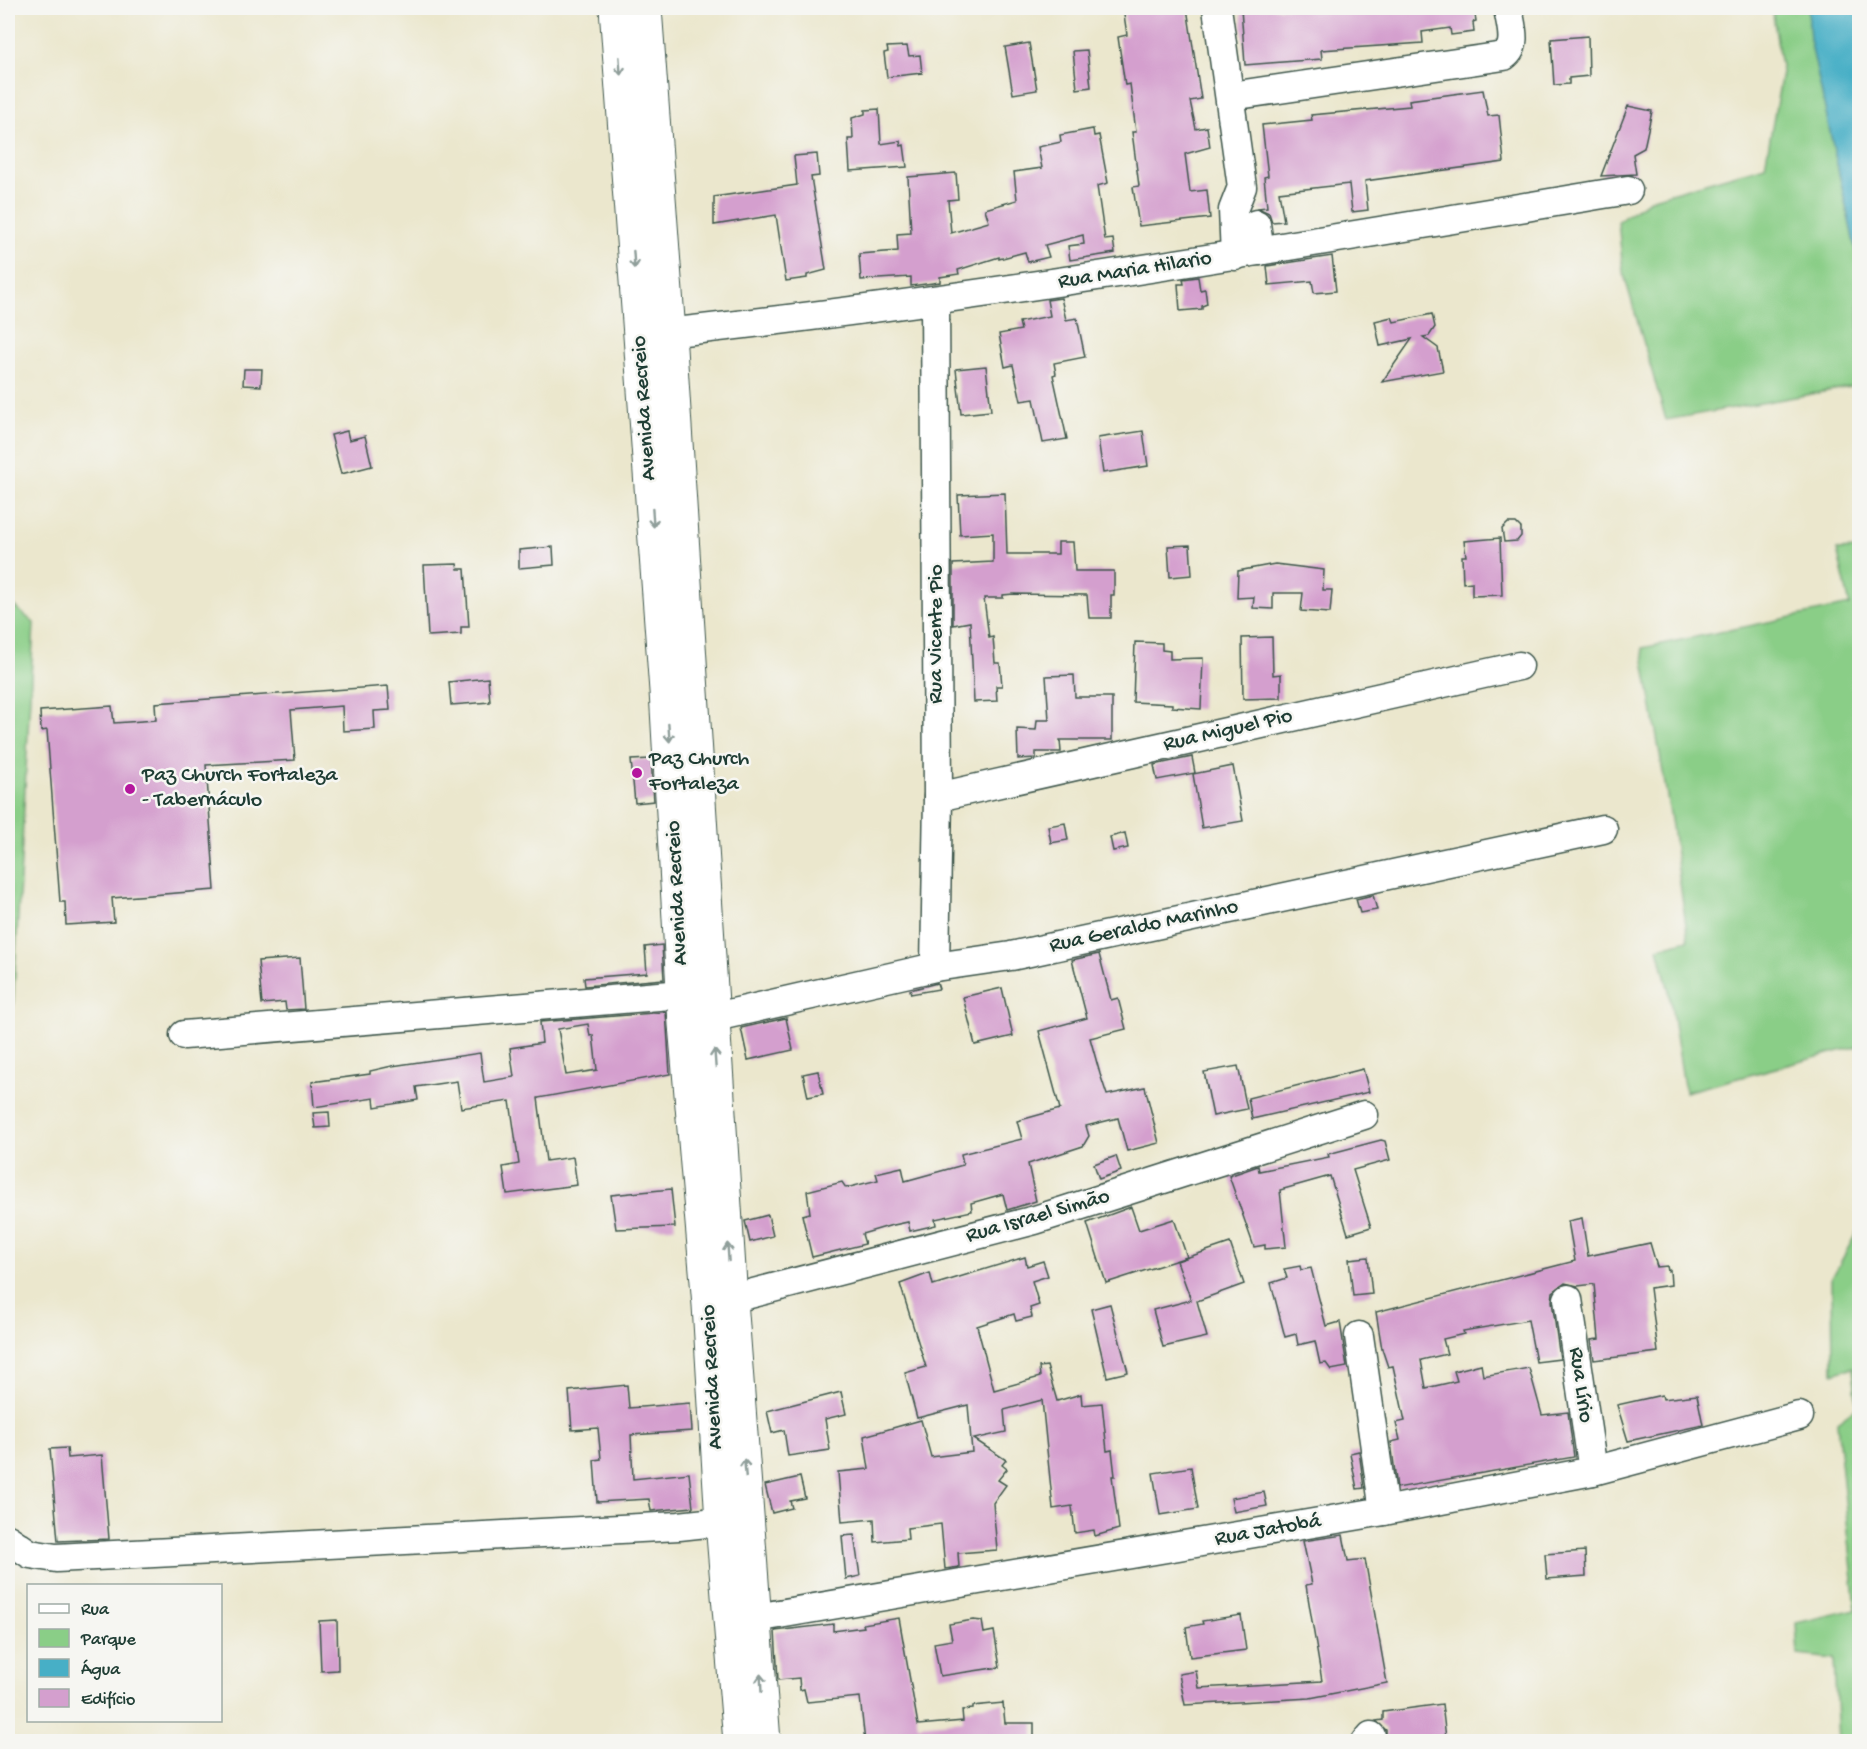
<svg xmlns="http://www.w3.org/2000/svg" width="1867" height="1749" font-family="'Gochi Hand',sans-serif">
	<style>
		.green { fill: #8ace87; stroke: #54865e; stroke-width: 1.5 }
		.water { fill: #47afc6; stroke: #33767d; stroke-width: 1.5 }
		.building { fill: #d49fce; fill-rule: evenodd }
		.lines { fill: none; stroke-linecap: round; stroke-linejoin: round }
		.minor-casing { stroke: #3e564b; stroke-width: 31 }
		.major-casing { stroke: #3e564b; stroke-width: 35 }
		.minor { stroke: #fff; stroke-width: 28 }
		.major { stroke: #fff; stroke-width: 33 }
		.oneway { stroke: #8f9e9a }
		.poi-dot { fill: #b5179e; stroke: #f6f6f2; stroke-width: 2 }
		.labels { text-anchor: middle; dominant-baseline: central; stroke-width: 5; stroke-linejoin: round; paint-order: stroke }
		.street-label { font-size: 22px; fill: #1f3d34; stroke: #f6f6f2 }
		.poi-label { font-size: 22px; fill: #1f3d34; stroke: #f6f6f2; text-anchor: start }
	</style>
	<rect width="100%" height="100%" fill="#f6f6f2"/>
	<filter id="ink" filterUnits="userSpaceOnUse"><feTurbulence type="fractalNoise" baseFrequency=".0167" numOctaves="2"/><feDisplacementMap in="SourceGraphic" scale="12" xChannelSelector="R" yChannelSelector="G"/><feConvolveMatrix kernelMatrix="1 2 1 2 8 2 1 2 1" color-interpolation-filters="sRGB"/></filter>
	<filter id="wash" filterUnits="userSpaceOnUse"><feTurbulence type="fractalNoise" baseFrequency=".008" numOctaves="4" result="noise"/><feDisplacementMap in="SourceGraphic" scale="24" xChannelSelector="R" yChannelSelector="G"/><feGaussianBlur stdDeviation="1.35" result="paint"/><feColorMatrix in="noise" values="0 0 0 0 0 0 0 0 0 0 0 0 0 0 0 0 0 1.4 0 .05"/><feComposite in="paint" operator="in"/></filter>
	<g filter="url(#wash)">
		<rect width="100%" height="100%" fill="#ebe7cd"/>
		<g class="green">
			<path d="M1772,8H1808L1810,39L1859,266V409L1856,386L1666,420L1623,271L1618,221L1653,198L1765,166L1782,73Z"/>
			<path d="M1859,549V1046L1685,1092L1669,992L1658,948L1688,940L1672,826L1642,648L1850,605L1837,550Z"/>
			<path d="M8,601L34,623L13,1008L8,1010Z"/>
			<path d="M1859,1228L1860,1741L1838,1742L1834,1659L1798,1655L1796,1623L1856,1609L1837,1422L1857,1407L1853,1367L1833,1374L1832,1278Z"/>
		</g>
		<path class="water" d="M1808,8H1859V266L1810,39Z"/>
		<g id="blocks">
			<g class="building">
				<path d="M1123,8H1187L1201,99L1190,101L1196,129L1207,127L1210,147L1185,154L1190,192L1207,190L1210,218L1139,226L1133,187L1139,186L1132,132H1136L1130,84L1125,85L1118,37L1127,35Z"/>
				<path d="M1241,8H1474L1476,21L1473,22L1474,32L1451,35L1450,28L1422,32L1423,43L1321,50L1322,59L1245,65Z"/>
				<path d="M1588,36L1589,76L1569,78V84L1554,85L1551,39Z"/>
				<path d="M1029,43L1037,90L1013,94L1005,47Z"/>
				<path d="M907,46L909,56L920,55L922,73L887,77L884,53L888,52L887,47Z"/>
				<path d="M1087,50L1091,87L1077,89L1073,51Z"/>
				<path d="M1483,90L1488,116L1499,115L1504,162L1365,181L1368,210L1352,212L1349,184L1279,192L1284,221L1272,222L1269,213L1258,208L1267,207L1264,177L1268,176L1262,125L1312,120L1311,115L1410,106L1409,100Z"/>
				<path d="M1628,106L1652,111L1644,148L1633,154L1636,174L1601,176Z"/>
				<path d="M879,109L881,144L900,141L901,146L904,145L907,167L850,171L848,139H853L852,118L865,114V110Z"/>
				<path d="M1093,129L1094,136L1099,135L1108,183L1097,186L1105,240L1113,239L1115,253L1070,260L1068,246L1084,244L1083,235L1045,245L1049,257L1028,262L1025,252L999,259V257L958,270L959,274L940,277V282L911,286V277L861,280L859,254L898,251L897,234L911,233L908,177L956,173L958,199L948,200L951,233L989,222L985,209L1017,200L1014,172L1042,168L1038,147L1061,142L1060,135Z"/>
				<path d="M817,154L819,176L811,177L826,270L807,275V278L786,281L776,215L714,225V197L797,185L794,156Z"/>
				<path d="M1332,256L1336,291L1314,293L1312,281L1269,285L1267,266Z"/>
				<path d="M1198,277L1200,290L1205,289L1207,304L1202,306V309L1180,311L1178,284H1184L1183,279Z"/>
				<path d="M1061,298L1066,320L1077,318L1085,357L1054,363L1056,374L1053,375L1067,439L1043,443L1034,399L1021,401L1013,365L1005,367L999,334L1021,330L1019,322L1050,316L1047,300Z"/>
				<path d="M1432,314L1435,327L1429,336L1423,337L1438,348L1443,371L1382,382L1412,339L1380,346L1375,321L1392,317L1394,322Z"/>
				<path d="M986,366L991,411L961,414L956,369Z"/>
				<path d="M244,369H262L261,386L243,385Z"/>
				<path d="M347,431L349,440L365,436L372,466L341,474L331,435Z"/>
				<path d="M1143,431L1148,466L1103,473L1098,438Z"/>
				<path d="M1005,493L1007,554H1058V542H1073L1075,571H1114V595H1111V618H1089L1087,595L1013,594L1003,595V598H984L989,638L993,637L995,663H1000L1002,686H996L997,701L974,702L970,622L953,625V564L993,562V533L960,535L958,495Z"/>
				<path d="M1508,523H1516L1521,528V536L1517,541L1504,542L1502,529Z"/>
				<path d="M1500,538L1502,595L1472,596V582L1463,583L1462,556H1466L1464,541Z"/>
				<path d="M1190,545L1192,575L1170,577L1168,546Z"/>
				<path d="M553,547L554,565L519,568V550Z"/>
				<path d="M457,564L458,569H465L469,627H461V634L428,636L424,565Z"/>
				<path d="M1275,564L1324,570L1323,590H1332L1330,613L1301,611L1303,593H1273V609L1253,608L1254,597L1237,598L1238,571Z"/>
				<path d="M1272,637L1273,675L1281,674V698L1243,699L1242,638Z"/>
				<path d="M1135,642L1162,643V650L1170,651V659L1203,658L1201,709L1172,707V704L1133,702Z"/>
				<path d="M1074,675L1075,697H1112V740H1060L1061,752H1036V758L1018,759L1017,729L1036,730L1037,720H1049L1046,676Z"/>
				<path d="M488,678L490,702L451,705L449,682Z"/>
				<path d="M388,686L390,710L374,711L375,729L343,731L342,706L291,710L295,760L206,765L215,890L112,898L114,922L66,925L65,902H60L47,730L41,731L40,711L112,706L114,723L156,720L155,703Z"/>
				<path d="M1192,757L1195,773L1157,780L1154,765Z"/>
				<path d="M651,759L654,801L635,803L631,760Z"/>
				<path d="M1233,766L1243,821L1202,828L1193,774Z"/>
				<path d="M1065,823L1068,840L1051,843L1048,826Z"/>
				<path d="M1125,833L1128,848L1113,851L1110,837Z"/>
				<path d="M1373,895L1377,910L1360,913L1356,899Z"/>
				<path d="M662,945L664,979L585,986L584,978L647,973L645,947Z"/>
				<path d="M1099,954L1111,1000L1118,998L1126,1029L1090,1038L1100,1074L1107,1095L1145,1087L1159,1143L1127,1151L1118,1118L1086,1126L1089,1136L1083,1146L1028,1164L1036,1201L1007,1210L1003,1194L971,1203L972,1211L935,1219L936,1225L910,1231L908,1222L889,1226L862,1234L865,1244L812,1257L802,1215L810,1213L807,1191L842,1182L846,1188L878,1180L876,1173L902,1167L905,1181L963,1165L961,1154L1022,1139L1017,1121L1060,1109L1039,1031L1087,1018L1072,960Z"/>
				<path d="M300,958L304,1009L286,1010L285,1002L262,1004L258,961Z"/>
				<path d="M937,983L939,989L911,994L910,990Z"/>
				<path d="M1002,988L1013,1036L975,1045L963,997Z"/>
				<path d="M666,1012L670,1074L538,1098L546,1161L573,1157L577,1185L507,1194L503,1167L519,1164L510,1101L461,1108L457,1081L416,1087L418,1100L375,1107L374,1098L314,1107L312,1082L370,1074V1071L392,1066L480,1053L484,1082L514,1077L510,1048L542,1043L540,1022ZM588,1024L590,1036L593,1035L597,1070L566,1075L558,1029Z"/>
				<path d="M786,1018L793,1050L748,1060L741,1028Z"/>
				<path d="M1238,1066L1247,1109L1213,1116L1204,1072Z"/>
				<path d="M1363,1069L1369,1092L1252,1119L1248,1098Z"/>
				<path d="M818,1071L823,1094L808,1097L803,1074Z"/>
				<path d="M329,1112L330,1127L315,1128L313,1113Z"/>
				<path d="M1381,1140L1385,1141L1390,1160L1353,1170L1371,1227L1348,1234L1330,1176L1280,1190L1286,1247L1265,1249V1245L1254,1247L1229,1176L1258,1166L1259,1171L1329,1157L1328,1154Z"/>
				<path d="M1116,1156L1121,1171L1099,1179L1094,1164Z"/>
				<path d="M671,1189L675,1227L616,1229L611,1195Z"/>
				<path d="M1131,1207L1139,1230L1174,1219L1187,1257L1106,1283L1087,1223Z"/>
				<path d="M768,1215L773,1236L750,1242L745,1221Z"/>
				<path d="M1582,1218L1588,1256L1650,1243L1657,1267L1667,1266L1668,1271L1670,1270L1671,1285L1650,1288L1658,1352L1594,1360L1591,1340L1599,1339L1594,1284L1578,1286L1565,1283L1553,1292L1552,1301L1560,1359L1536,1362L1528,1320L1463,1331L1464,1334L1443,1339L1447,1354L1421,1360L1426,1388L1457,1381L1454,1371L1481,1364L1483,1376L1529,1368L1542,1415L1568,1412L1574,1457L1397,1488L1391,1442L1400,1440L1396,1423L1405,1421L1393,1366L1388,1367L1382,1349L1376,1312L1575,1261L1568,1221Z"/>
				<path d="M1230,1243L1244,1284L1197,1301L1207,1337L1163,1347L1153,1310L1191,1300L1177,1261Z"/>
				<path d="M1025,1257L1027,1266L1043,1261L1048,1276L1032,1281L1039,1305L1030,1308L1032,1317L1016,1321L1014,1314L977,1326L994,1390L1040,1377L1039,1367L1047,1366L1057,1401L1081,1394L1082,1405L1102,1403L1107,1451L1112,1450L1115,1476H1112L1119,1529L1095,1536L1094,1530L1075,1533L1072,1506L1053,1509L1042,1400L1004,1410L1006,1432L974,1439L1006,1460L1002,1465L1007,1469L998,1480L1006,1485L993,1503L997,1550L958,1553L959,1567L945,1569L941,1524L907,1528L908,1539L875,1542L874,1519L842,1522L838,1472L869,1469L864,1436L921,1420L931,1457L972,1452L968,1405L917,1418L905,1373L926,1367L900,1284L930,1273L933,1285Z"/>
				<path d="M1368,1257L1372,1294L1353,1296L1349,1259Z"/>
				<path d="M1300,1266L1301,1270L1311,1268L1326,1326L1340,1322L1347,1367L1331,1370L1326,1363L1320,1364L1315,1341L1298,1345L1296,1334L1285,1337L1271,1283L1287,1278L1284,1269Z"/>
				<path d="M1110,1304L1128,1372L1107,1377L1091,1309Z"/>
				<path d="M627,1385L629,1408L690,1403L692,1431L631,1435L633,1479L689,1473L693,1507L651,1511L649,1499L597,1502L594,1460L601,1459L598,1428L572,1430L569,1391Z"/>
				<path d="M841,1392L846,1414L825,1419L830,1450L788,1456L784,1430L772,1433L767,1411Z"/>
				<path d="M1662,1395L1663,1399L1697,1395L1703,1425L1628,1441L1617,1405Z"/>
				<path d="M67,1448L68,1458L102,1455L109,1539L58,1541L50,1449Z"/>
				<path d="M1359,1451L1364,1488L1357,1489L1350,1453Z"/>
				<path d="M1191,1467L1198,1509L1160,1515L1153,1473Z"/>
				<path d="M800,1477L805,1498L790,1501L792,1508L772,1513L765,1485Z"/>
				<path d="M1264,1492L1267,1506L1234,1512L1231,1498Z"/>
				<path d="M854,1535L860,1576L846,1579L842,1536Z"/>
				<path d="M1343,1535L1348,1561L1365,1559L1387,1683L1310,1698L1185,1705L1179,1674L1196,1671L1199,1688L1322,1681L1306,1585L1312,1584L1303,1541Z"/>
				<path d="M1585,1551L1586,1576L1547,1579L1545,1554Z"/>
				<path d="M1241,1615L1246,1650L1190,1657L1186,1627L1203,1624L1202,1621Z"/>
				<path d="M899,1618L918,1725L963,1721L962,1710L973,1709V1706L1003,1703L1005,1723H1034V1742H865L860,1697L807,1702L804,1689L800,1690L799,1678L778,1680L775,1631L833,1624V1631L864,1627L863,1624Z"/>
				<path d="M337,1620L338,1670L321,1671L319,1621Z"/>
				<path d="M973,1620L982,1621L984,1633L994,1631L1000,1667L940,1676L934,1643L952,1640L949,1624Z"/>
				<path d="M1442,1704L1446,1738L1434,1739L1435,1742H1386V1730L1376,1721L1383,1720V1712Z"/>
			</g>
		</g>
	</g>
	<g filter="url(#ink)">
		<use href="#blocks" fill-opacity="0" stroke="#3e564b" stroke-width="1.5"/>
		<g class="lines">
			<g class="minor-casing">
				<g id="minor">
					<path d="M1217,8L1242,187L1233,210L1235,256"/>
					<path d="M1231,96L1504,56C1519,46 1510,23 1508,8"/>
					<path d="M1256,224L1260,251"/>
					<path d="M935,301L938,797L935,967"/>
					<path d="M648,335C977,300 1303,244 1628,190"/>
					<path d="M938,797L1519,666"/>
					<path d="M693,1022L935,967L1011,956L1603,829"/>
					<path d="M184,1035L683,994"/>
					<path d="M1568,1299L1593,1471"/>
					<path d="M711,1304L1035,1220L1364,1115"/>
					<path d="M1359,1336L1384,1511"/>
					<path d="M8,1539L30,1554L56,1558L679,1526L743,1519"/>
					<path d="M732,1622L1384,1511L1593,1471L1799,1416"/>
					<path d="M1366,1742L1371,1736"/>
				</g>
			</g>
			<g class="major-casing">
				<g id="major">
					<path d="M616,8L666,691L685,1024L709,1305L722,1522L740,1742"/>
					<path d="M645,8L669,333L731,1300L764,1742"/>
				</g>
			</g>
			<use href="#minor" class="minor"/>
			<use href="#major" class="major"/>
		</g>
		<defs><path id="oneway-shaft" d="M-6 0H5M1.5-3L5.5 0L1.5 3" fill="none" stroke-width="1.6" stroke-linecap="round" stroke-linejoin="round" transform="scale(1.5)"/></defs>
		<g class="oneway">
			<use href="#oneway-shaft" transform="translate(620 66) rotate(86)"/>
			<use href="#oneway-shaft" transform="translate(634 260) rotate(86)"/>
			<use href="#oneway-shaft" transform="translate(653 518) rotate(86)"/>
			<use href="#oneway-shaft" transform="translate(669 733) rotate(86)"/>
			<use href="#oneway-shaft" transform="translate(715 1058) rotate(-94)"/>
			<use href="#oneway-shaft" transform="translate(728 1252) rotate(-94)"/>
			<use href="#oneway-shaft" transform="translate(745 1468) rotate(-95)"/>
			<use href="#oneway-shaft" transform="translate(761 1683) rotate(-93)"/>
		</g>
	</g>
	<g class="poi-dot">
		<circle cx="637" cy="773" r="6"/>
		<circle cx="130" cy="789" r="6"/>
	</g>
	<g class="labels">
		<g class="street-label">
			<text transform="translate(1135 271) rotate(-9)">Rua Maria Hilario</text>
			<text transform="translate(645 408) rotate(-94)">Avenida Recreio</text>
			<text transform="translate(937 634) rotate(-90)">Rua Vicente Pio</text>
			<text transform="translate(1228 731) rotate(-13)">Rua Miguel Pio</text>
			<text transform="translate(678 893) rotate(-93)">Avenida Recreio</text>
			<text transform="translate(1144 927) rotate(-12)">Rua Geraldo Marinho</text>
			<text transform="translate(1038 1217) rotate(-16)">Rua Israel Simão</text>
			<text transform="translate(713 1377) rotate(-93)">Avenida Recreio</text>
			<text transform="translate(1580 1385) rotate(82)">Rua Lírio</text>
			<text transform="translate(1268 1531) rotate(-10)">Rua Jatobá</text>
		</g>
		<g class="poi-label">
			<text x="649" y="760">Paz Church<tspan x="649" dy="25">Fortaleza</tspan></text>
			<text x="142" y="776">Paz Church Fortaleza<tspan x="142" dy="25">- Tabernáculo</tspan></text>
		</g>
	</g>
	<rect width="1867" height="1749" fill="none" stroke="#f6f6f2" stroke-width="30"/>
	<rect x="27" y="1584" width="195" height="138" fill="#f6f6f2" stroke="#a0aca6" stroke-width="1.5"/>
	<rect x="39" y="1604" width="30" height="9" fill="#ffffff" stroke="#a0aca6" stroke-width="1.5"/>
	<text x="81" y="1614" font-size="18" fill="#1f3d34">Rua</text>
	<rect x="39" y="1629" width="30" height="18" fill="#8ace87" stroke="#a0aca6" stroke-width="1.5"/>
	<text x="81" y="1644" font-size="18" fill="#1f3d34">Parque</text>
	<rect x="39" y="1659" width="30" height="18" fill="#47afc6" stroke="#a0aca6" stroke-width="1.5"/>
	<text x="81" y="1674" font-size="18" fill="#1f3d34">Água</text>
	<rect x="39" y="1689" width="30" height="18" fill="#d49fce" stroke="#a0aca6" stroke-width="1.5"/>
	<text x="81" y="1704" font-size="18" fill="#1f3d34">Edifício</text>
</svg>
